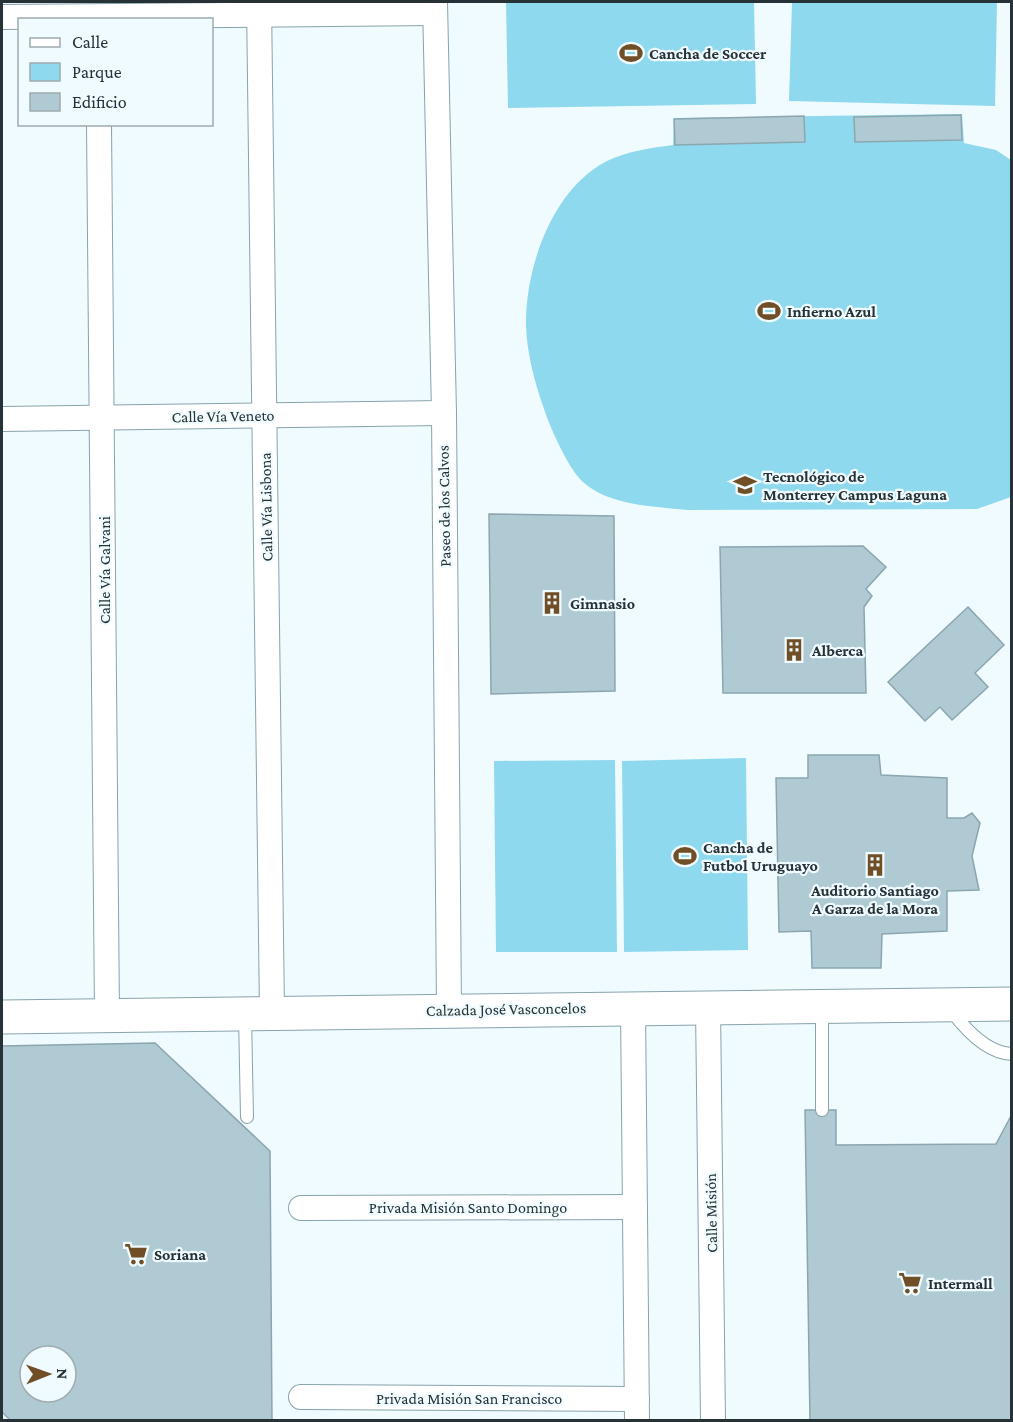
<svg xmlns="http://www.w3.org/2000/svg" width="1013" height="1422" font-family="'Crimson Pro',serif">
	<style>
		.green { fill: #8fd9ef }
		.building { fill: #afcad3; stroke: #8ba6af; stroke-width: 1.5; fill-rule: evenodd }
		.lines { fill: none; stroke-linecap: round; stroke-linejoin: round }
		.lane-casing { stroke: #88a3ac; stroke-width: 14 }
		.street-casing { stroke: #88a3ac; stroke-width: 26 }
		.secondary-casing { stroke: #88a3ac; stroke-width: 35 }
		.lane { stroke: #fff; stroke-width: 12 }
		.street { stroke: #fff; stroke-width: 24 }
		.secondary { stroke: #fff; stroke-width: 33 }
		.labels { text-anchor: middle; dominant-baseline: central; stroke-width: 4.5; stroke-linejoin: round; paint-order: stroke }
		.poi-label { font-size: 16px; font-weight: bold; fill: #273236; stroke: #effbfe; text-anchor: start }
		.street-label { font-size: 16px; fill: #273236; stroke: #effbfe }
	</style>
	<rect width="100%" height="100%" fill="#effbfe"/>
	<g class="green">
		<path d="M506,2H754L756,104L508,108Z"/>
		<path d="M792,2H997L995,106L789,101Z"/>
		<path d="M962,114L964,143L996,150L1011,160V497L977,509L687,510C652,506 610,506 583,482C568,469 549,425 543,406C534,380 527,353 526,326C525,268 552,189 607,161C628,151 650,148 673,145L674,118Z"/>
		<path d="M746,758L748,950L624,952L622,761Z"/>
		<path d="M615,760L617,952H496L494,761Z"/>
	</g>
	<g class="building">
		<path d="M961,115L962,140L855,142L854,117Z"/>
		<path d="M804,116L805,142L675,145L674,119Z"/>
		<path d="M489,514L614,516L615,691L491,694Z"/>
		<path d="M863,546L886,567L866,589L872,596L864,607L866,693H723L720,547Z"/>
		<path d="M968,607L1004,645L975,673L988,687L952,720L940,707L925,721L888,682Z"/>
		<path d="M808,755H879L881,775L947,778V818H964L972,813L980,823L972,856L979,890L947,891V931L882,934L881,968H812L811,931L779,932L776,778H808Z"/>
		<path d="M155,1043L270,1151L272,1420H10L2,1412V1046ZM30,1356H66V1392H30Z"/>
		<path d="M805,1110H836V1145L996,1144L1012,1114V1420H810Z"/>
	</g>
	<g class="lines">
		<g class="lane-casing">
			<g id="lane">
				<path d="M951,1010C965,1029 987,1053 1012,1054"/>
				<path d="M245,1015L247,1117"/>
				<path d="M822,1110V1007"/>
			</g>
		</g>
		<g class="street-casing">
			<g id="street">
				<path d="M259,2L272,1013"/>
				<path d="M435,2L444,413L449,1010"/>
				<path d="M2,17L435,13"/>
				<path d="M99,124L107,1016"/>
				<path d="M2,419L444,413"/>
				<path d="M708,1006L713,1420"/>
				<path d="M633,1007L637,1420"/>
				<path d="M301,1208L635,1207"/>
				<path d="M301,1397L637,1399"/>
			</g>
		</g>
		<g class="secondary-casing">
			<path id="secondary" d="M2,1017L1012,1004"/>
		</g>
		<use href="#lane" class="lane"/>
		<use href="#street" class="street"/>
		<use href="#secondary" class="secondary"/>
	</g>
	<defs>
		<g id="stadium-bare" transform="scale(1.8)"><path d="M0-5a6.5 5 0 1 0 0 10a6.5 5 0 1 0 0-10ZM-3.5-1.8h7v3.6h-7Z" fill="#704e26" stroke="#effbfe" stroke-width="2.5" paint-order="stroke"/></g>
		<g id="university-bare" transform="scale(1.8)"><path d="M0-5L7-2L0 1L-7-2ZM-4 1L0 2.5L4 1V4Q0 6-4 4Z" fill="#704e26" stroke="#effbfe" stroke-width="2.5" paint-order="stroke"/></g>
		<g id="building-bare" transform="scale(1.8)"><path d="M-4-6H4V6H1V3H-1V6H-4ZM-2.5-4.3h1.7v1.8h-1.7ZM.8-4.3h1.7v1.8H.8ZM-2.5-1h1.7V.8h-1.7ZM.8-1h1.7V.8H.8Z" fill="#704e26" stroke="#effbfe" stroke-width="2.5" paint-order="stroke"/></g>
		<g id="supermarket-bare" transform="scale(1.8)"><path d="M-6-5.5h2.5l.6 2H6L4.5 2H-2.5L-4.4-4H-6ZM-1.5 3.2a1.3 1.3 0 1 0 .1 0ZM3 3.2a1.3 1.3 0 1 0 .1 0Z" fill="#704e26" stroke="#effbfe" stroke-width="2.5" paint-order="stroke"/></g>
	</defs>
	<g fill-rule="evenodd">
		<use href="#stadium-bare" x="631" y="53"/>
		<use href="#stadium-bare" x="769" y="311"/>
		<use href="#university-bare" x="745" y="485"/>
		<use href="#building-bare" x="552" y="603"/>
		<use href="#building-bare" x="794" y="650"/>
		<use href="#stadium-bare" x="685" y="856"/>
		<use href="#building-bare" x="875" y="865"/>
		<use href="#supermarket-bare" x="136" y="1254"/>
		<use href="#supermarket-bare" x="910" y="1283"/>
	</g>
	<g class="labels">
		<g class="poi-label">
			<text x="649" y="53">Cancha de Soccer</text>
			<text x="787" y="311">Infierno Azul</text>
			<text x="763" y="476">Tecnológico de<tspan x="763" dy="18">Monterrey Campus Laguna</tspan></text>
			<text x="570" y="603">Gimnasio</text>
			<text x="812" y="650">Alberca</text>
			<text x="703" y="847">Cancha de<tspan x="703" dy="18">Futbol Uruguayo</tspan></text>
			<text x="875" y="890" text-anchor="middle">Auditorio Santiago<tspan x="875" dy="18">A Garza de la Mora</tspan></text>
			<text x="154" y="1254">Soriana</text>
			<text x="928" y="1283">Intermall</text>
		</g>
		<g class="street-label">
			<text transform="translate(223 416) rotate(-1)">Calle Vía Veneto</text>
			<text transform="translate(444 506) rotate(-91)">Paseo de los Calvos</text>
			<text transform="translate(266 507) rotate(-91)">Calle Vía Lisbona</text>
			<text transform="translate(104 570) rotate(-90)">Calle Vía Galvani</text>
			<text transform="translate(506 1009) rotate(-1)">Calzada José Vasconcelos</text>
			<text x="468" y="1207">Privada Misión Santo Domingo</text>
			<text transform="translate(711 1213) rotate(-91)">Calle Misión</text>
			<text x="469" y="1398">Privada Misión San Francisco</text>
		</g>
	</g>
	<rect width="1013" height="1422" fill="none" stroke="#273236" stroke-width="6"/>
	<rect x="18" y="18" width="195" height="108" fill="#effbfe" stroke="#9fabae" stroke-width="1.5"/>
	<rect x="30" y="38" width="30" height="9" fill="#ffffff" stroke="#9fabae" stroke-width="1.5"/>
	<text x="72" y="48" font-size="18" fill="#273236">Calle</text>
	<rect x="30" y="63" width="30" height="18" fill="#8fd9ef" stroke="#9fabae" stroke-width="1.5"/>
	<text x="72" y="78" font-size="18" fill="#273236">Parque</text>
	<rect x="30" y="93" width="30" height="18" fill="#afcad3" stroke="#9fabae" stroke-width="1.5"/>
	<text x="72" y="108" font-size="18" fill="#273236">Edificio</text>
	<g transform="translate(48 1374) rotate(89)"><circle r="28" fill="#effbfe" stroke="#9fabae" stroke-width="1.5"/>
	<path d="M0-4.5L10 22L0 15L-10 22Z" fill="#704e26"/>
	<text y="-9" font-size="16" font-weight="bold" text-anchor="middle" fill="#273236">N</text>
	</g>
</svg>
